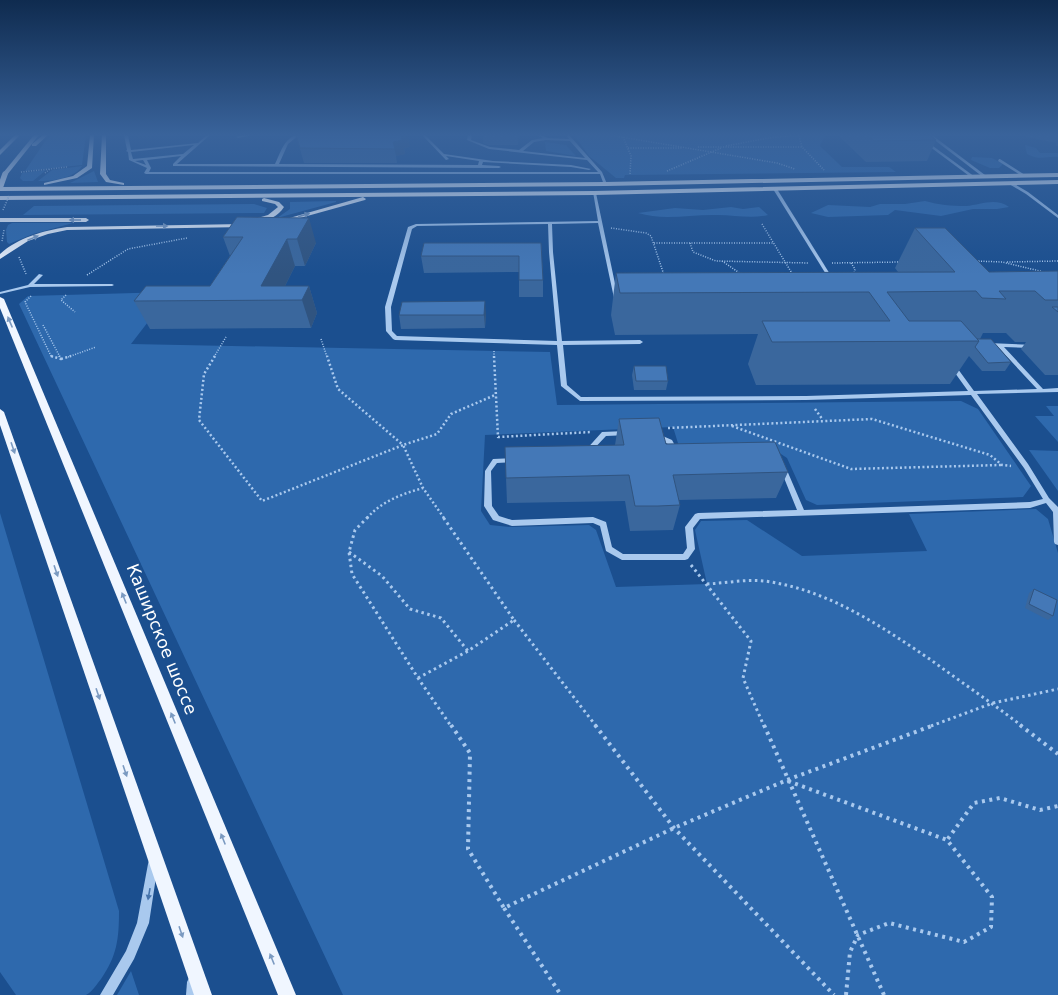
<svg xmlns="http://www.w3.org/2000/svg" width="1058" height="995" font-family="'DejaVu Sans',sans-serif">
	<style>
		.green { fill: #2e69ad }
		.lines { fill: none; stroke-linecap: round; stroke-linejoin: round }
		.path-far3 { stroke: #a9c9ee; stroke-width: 1.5; stroke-dasharray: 1 1.5; stroke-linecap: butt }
		.path-far2 { stroke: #a9c9ee; stroke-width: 2.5; stroke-dasharray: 2 2.5; stroke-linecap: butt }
		.path-far1 { stroke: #a9c9ee; stroke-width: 3; stroke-dasharray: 2.5 3.5; stroke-linecap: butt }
		.path { stroke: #a9c9ee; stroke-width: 4; stroke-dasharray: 3 4.5; stroke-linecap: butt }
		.minor { fill: #a9c9ee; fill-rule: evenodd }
		.major { fill: #f0f6ff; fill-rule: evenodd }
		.path-bridge { stroke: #a9c9ee; stroke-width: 1.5; stroke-dasharray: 1 1.5; stroke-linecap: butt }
		.major-bridge { stroke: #f0f6ff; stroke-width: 5.5 }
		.wall { fill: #3a679d }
		.shaded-wall { fill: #305480 }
		.building { fill: #4478b7; stroke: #305480 }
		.oneway { fill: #7b9ac1 }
		.oneway2 { fill: #4674ac }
		.labels { text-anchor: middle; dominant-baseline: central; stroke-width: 4; stroke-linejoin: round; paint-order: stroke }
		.near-street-label { font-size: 17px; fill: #fff; stroke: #1b4f8f }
	</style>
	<rect width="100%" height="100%" fill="#1b4f8f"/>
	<g class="green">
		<path d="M53,135H86L82,165L25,171L46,140Z"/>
		<path d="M574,135H825L820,146L842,167H889L896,172L625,175L624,178H616L589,156Z"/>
		<path d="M545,142L566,145L576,156L546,151Z"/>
		<path d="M1025,145L1036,148L1040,153H1058V157C1046,156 1040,161 1027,154Z"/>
		<path d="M972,157L992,158L1003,164L999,168H990L971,160Z"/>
		<path d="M82,166C74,179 51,181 38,181L52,170Z"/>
		<path d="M46,170L33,181H23L20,178L22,173Z"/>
		<path d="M94,171L98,182L70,183Z"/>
		<path d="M336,201V202L277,218L290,209V202Z"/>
		<path d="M925,201C939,205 951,206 966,206C981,205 995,197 1009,207L997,209H973L941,216L895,210L888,215L828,217L811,213L828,205L870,207L880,204H905Z"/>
		<path d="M254,204L267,208L264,213L23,215L34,206Z"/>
		<path d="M731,207L743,209L759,207L768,215C751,219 735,215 718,215C691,214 664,221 638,213L675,208L703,210Z"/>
		<path d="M12,223H73L33,234L9,244L7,242L6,230L8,225Z"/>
		<path d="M171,292L131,344L550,352L557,405L961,401L978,409L1031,486L1023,497L817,505L806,500L787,458L778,452L681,453L673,427L485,435L481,511L490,525L511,527L589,525L596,530L616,587L707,584L695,530L701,521L747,520L802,556L927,551L909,514L1036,509L1048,519L1058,553V995H343L19,304L28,296Z"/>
		<path d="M1046,406H1058V442L1035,416H1054Z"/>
		<path d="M1029,450L1058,451V491Z"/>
		<path d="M0,513L119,911C119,939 117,956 101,979C96,985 93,991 86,995H16L0,972Z"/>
		<path d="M131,971L139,995H117Z"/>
	</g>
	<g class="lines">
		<g class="path-far3">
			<path d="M609,135L777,163L795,169"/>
			<path d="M799,136L802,147L824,170"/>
			<path d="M623,137L631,156L630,174"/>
			<path d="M726,146L768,138L801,135"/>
			<path d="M698,147H802"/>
			<path d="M628,148H683"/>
			<path d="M667,171L721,148"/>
			<path d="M21,172L50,169"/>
			<path d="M45,173L50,169L67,167"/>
			<path d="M762,224L793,275"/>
			<path d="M611,228L646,233L651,236L664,275"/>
			<path d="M2,241L4,230"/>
			<path d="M654,243H773"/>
			<path d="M690,243L693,252L716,261L809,263"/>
			<path d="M19,257L26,274"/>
			<path d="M722,261L741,274"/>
			<path d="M976,261L1002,262L1044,272"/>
			<path d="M1007,262L1058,261"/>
			<path d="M832,263L901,262"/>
			<path d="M851,263L855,269L854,274"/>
			<path d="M87,275L128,249L187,238"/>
			<path d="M66,295L61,300L75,312"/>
			<path d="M31,296L25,302L51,356L53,357"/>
			<path d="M43,325L60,357"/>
			<path d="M321,339L327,357"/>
			<path d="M494,351V357"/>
			<path d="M68,357L96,347"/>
			<path d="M214,357L226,337"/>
		</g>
		<g class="path-far2">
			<path d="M51,356L61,359L59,356"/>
			<path d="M215,356L204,374L199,420L262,501L403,445L338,389L327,356"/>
			<path d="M494,356L498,437L591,432"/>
			<path d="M61,359L71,356"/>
			<path d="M815,409L823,420"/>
			<path d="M732,426L851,469L1001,465"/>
			<path d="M668,428L872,419L990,455L1002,465L1011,466"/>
			<path d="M367,518C382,501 402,494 423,488"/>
			<path d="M444,518L423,488L403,445L437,434L451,414L495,395"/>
		</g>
		<g class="path-far1">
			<path d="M368,517L355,530L349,552L352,574L418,678L451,726"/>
			<path d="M349,552L382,576L410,609L441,618L468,651"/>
			<path d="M691,565L751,641L743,678L764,726"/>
			<path d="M707,584C728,583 750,578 771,582C831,592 881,626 931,660C961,682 992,703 1022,726"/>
			<path d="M514,620L596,726"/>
			<path d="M418,678L468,651L514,620L443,517"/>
			<path d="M931,726L993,703L1058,689"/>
		</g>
		<g class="path">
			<path d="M451,725L470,753L468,849L504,908L674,828L787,780L934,725"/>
			<path d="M595,725L674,828L834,995"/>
			<path d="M764,725L884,995"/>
			<path d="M1020,725L1058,754"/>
			<path d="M788,781L947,840"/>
			<path d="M504,908L561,995"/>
			<path d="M846,995L850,952L858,935L889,923L964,942L991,927L992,897L947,840L974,803L1000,798L1040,810L1058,806"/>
		</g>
		<g class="minor">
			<path d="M124,135H128L131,150L198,143L207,135H210L177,164H275C280,154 285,135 299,135L288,144L279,164L478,165L479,161L446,156L449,159L446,160L422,135H425L444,154L493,161L571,165L591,169L589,170L571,167L483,162L482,165L499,166L501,167L499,168L173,166V164L181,156L147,160L151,168L149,172H598L587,160L489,149L467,140L468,135H472L471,140L490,147L519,150L532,140L543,138L537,135H541L548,138L569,139L566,135H569L602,172L607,184L604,185L600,174H146L144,173L147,168L129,160L128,152L126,151L127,150ZM546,140L570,141L585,158L523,151L534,142ZM194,145L183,154L133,159L131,152ZM143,160L146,165L135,161Z"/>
			<path d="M243,135H254L238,138L236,137Z"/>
			<path d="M914,135H918L975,177L972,178Z"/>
			<path d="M928,135H932L985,175V177H983Z"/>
			<path d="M999,159H1000L1025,175L1022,176L998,161Z"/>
			<path d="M1009,182H1011L1028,192L1058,215V218L1026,194L1009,184Z"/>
			<path d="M774,188L777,189L833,279V280L829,279L773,189Z"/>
			<path d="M593,192L596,193L618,298L616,299L614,298L598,223L552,224L553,252L562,341L640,340L643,342L640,344L563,345L567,385L581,397L806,396L968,391L950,366L953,364L955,365L974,391L1037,389L998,347H988L985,345L988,343L1034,345V347L1032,348L1004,347L1043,389L1058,388V392L977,394L1028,464L1049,498L1058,507V545L1055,544L1054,542L1053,512L1046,503L1030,508L700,519L693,528L695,549L688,559L685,560H622L606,551L600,526L593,523L512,526L493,520L484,506L485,471L493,459L515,458L518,460L517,462L497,463L491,471L492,506L499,516L512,520L593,517L606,522L612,547L623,554H683L687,548L685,527L695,514L698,513L797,510L780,468L783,466L786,468L804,510L1030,502L1043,499L1024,468L971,395L806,400L580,401L561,386L557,345L395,340L393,339L386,331L385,307L408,227L416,224L598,221ZM548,224L549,252L557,341L397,336L392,331L391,307L412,229L417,226Z"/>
			<path d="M39,274L43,275L34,284H112L114,285L112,286L30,287L0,294V292L28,285Z"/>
			<path d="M626,431L629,433L628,435L606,436L589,454H587L584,452L602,432Z"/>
			<path d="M654,434H658L672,440L678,451L677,453H673L668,444L654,438L653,436Z"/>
			<path d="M153,859L157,860L158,864L149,923L134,959L113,995H100L126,951L137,923L148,864L149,860Z"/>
			<path d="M193,976L197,978L199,982L198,995H186L187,982L189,978Z"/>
		</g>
		<g class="major">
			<path d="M15,135H20L0,155V150Z"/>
			<path d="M34,135H39L7,175H3V173Z"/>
			<path d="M43,135H48L36,146H32V144Z"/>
			<path d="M90,135H94L92,168L77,178L44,185V183L73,176L87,166Z"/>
			<path d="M102,135H106V174L110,180L124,183V185L106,182L100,174Z"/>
			<path d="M1058,173V177L605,186L0,191V187L605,182Z"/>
			<path d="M1058,180V184L594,195L0,200V196L594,191Z"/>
			<path d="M363,197L366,199L365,200L282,223L279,221Z"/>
			<path d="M264,198L279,202L284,207C278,217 266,222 254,221V219L268,215L278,207L275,204L262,201V199Z"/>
			<path d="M0,218H86L89,220L86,222H0Z"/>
			<path d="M243,224L246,226L245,227L67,230L48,234L28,241L0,259V254C19,237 43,231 67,227Z"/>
			<path d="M0,297L4,299L296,995H278L0,308Z"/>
			<path d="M0,409L4,412L212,995H194L0,425Z"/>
		</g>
		<path class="path-bridge" d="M3,210L9,196"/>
		<path class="major-bridge" d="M0,188L5,174"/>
	</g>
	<g class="wall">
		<path d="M296,135L410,147L404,148L405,154L396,156L397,163H304Z"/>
		<path d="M483,135H519L518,145H488L483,143Z"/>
		<path d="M841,135H930L936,140L927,161L866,162L840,137Z"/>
		<path d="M1019,135H1058V146H1056V143Z"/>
		<path d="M237,217L316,243L305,266H295L285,286H309L317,313L311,328L150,329L134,301L210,286L230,256L223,237Z"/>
		<path d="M915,228L989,272L1058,271V375H1045L1021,349L1026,342H1015L1006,333H983L980,339L1011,362L1005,371H982L969,356L950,384L756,385L748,364L758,334L615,335L611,315L616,273L898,272L895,268Z"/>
		<path d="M541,243L543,280V297H519V272L424,273L421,256Z"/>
		<path d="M486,314L485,328L401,329L399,315Z"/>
		<path d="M634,366L668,381L666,390H634L632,375Z"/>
		<path d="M619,419L666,444L788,472L776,498L679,500L680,505L673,530L630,531L625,501L507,503L506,478L615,445Z"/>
		<path d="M1034,589L1053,616L1048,620L1025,608L1029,593Z"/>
	</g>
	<g class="shaded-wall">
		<path d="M137,135H179L138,138Z"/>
		<path d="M399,135H408L410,147L404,148L405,154L396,156L393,142Z"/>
		<path d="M518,135H519L518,145Z"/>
		<path d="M309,218L316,243L305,266L297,239Z"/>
		<path d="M287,239L295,266L278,300L261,286Z"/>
		<path d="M309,286L317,313L311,328L302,300Z"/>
		<path d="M485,301L486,314L485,328L484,315Z"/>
	</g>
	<g class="building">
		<path d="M296,135H400L403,140L393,142L395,149L300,148Z"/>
		<path d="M867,135H930L936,140L874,141Z"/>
		<path d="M237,217L309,218L297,239H287L261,286H309L302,300L134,301L146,286H210L243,237H223Z"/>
		<path d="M915,228H945L989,272L1058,271V300H1045L1035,291H999L1006,299L982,298L976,291L887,292L909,321H961L979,341L772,342L762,321H890L869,292L620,293L616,273L955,272Z"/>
		<path d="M424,243H541L543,280H519V256H421Z"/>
		<path d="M485,301L484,315H399L402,302Z"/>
		<path d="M1052,307H1058V312Z"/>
		<path d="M977,339H991L1011,362L988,363L975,347L979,341Z"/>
		<path d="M634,366H666L668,381H636Z"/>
		<path d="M659,418L666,444L775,442L788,472L673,475L680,505L658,506H635L629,475L506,478L505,447L624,445L619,419Z"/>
		<path d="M1034,589L1057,600L1053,616L1029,604Z"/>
	</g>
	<defs><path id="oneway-solid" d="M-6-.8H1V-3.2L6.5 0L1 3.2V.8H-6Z"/></defs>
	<g class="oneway">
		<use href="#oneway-solid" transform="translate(304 215) rotate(-16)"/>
		<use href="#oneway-solid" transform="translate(75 220) rotate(-180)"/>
		<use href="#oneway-solid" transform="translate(162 226)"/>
		<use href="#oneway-solid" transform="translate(33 238) rotate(-22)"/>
		<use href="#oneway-solid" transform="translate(10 322) rotate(-113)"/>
		<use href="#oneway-solid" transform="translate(13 448) rotate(71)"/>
		<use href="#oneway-solid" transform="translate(56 571) rotate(71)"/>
		<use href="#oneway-solid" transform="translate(124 598) rotate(-112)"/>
		<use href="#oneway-solid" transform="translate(98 694) rotate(71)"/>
		<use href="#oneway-solid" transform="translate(173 718) rotate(-112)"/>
		<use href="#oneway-solid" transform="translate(125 771) rotate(71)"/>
		<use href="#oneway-solid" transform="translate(223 839) rotate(-112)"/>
		<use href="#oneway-solid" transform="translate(181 932) rotate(71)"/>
		<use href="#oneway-solid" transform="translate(272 959) rotate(-112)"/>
	</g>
	<use class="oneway2" href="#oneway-solid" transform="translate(149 894) rotate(100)"/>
	<linearGradient id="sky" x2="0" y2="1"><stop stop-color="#0f2b4f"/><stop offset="0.49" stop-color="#39639b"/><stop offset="1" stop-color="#39639b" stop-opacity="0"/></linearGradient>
	<rect width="1058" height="275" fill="url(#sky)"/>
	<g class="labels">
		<g class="near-street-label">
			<text transform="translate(162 639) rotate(68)">Каширское шоссе</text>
		</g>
	</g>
</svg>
